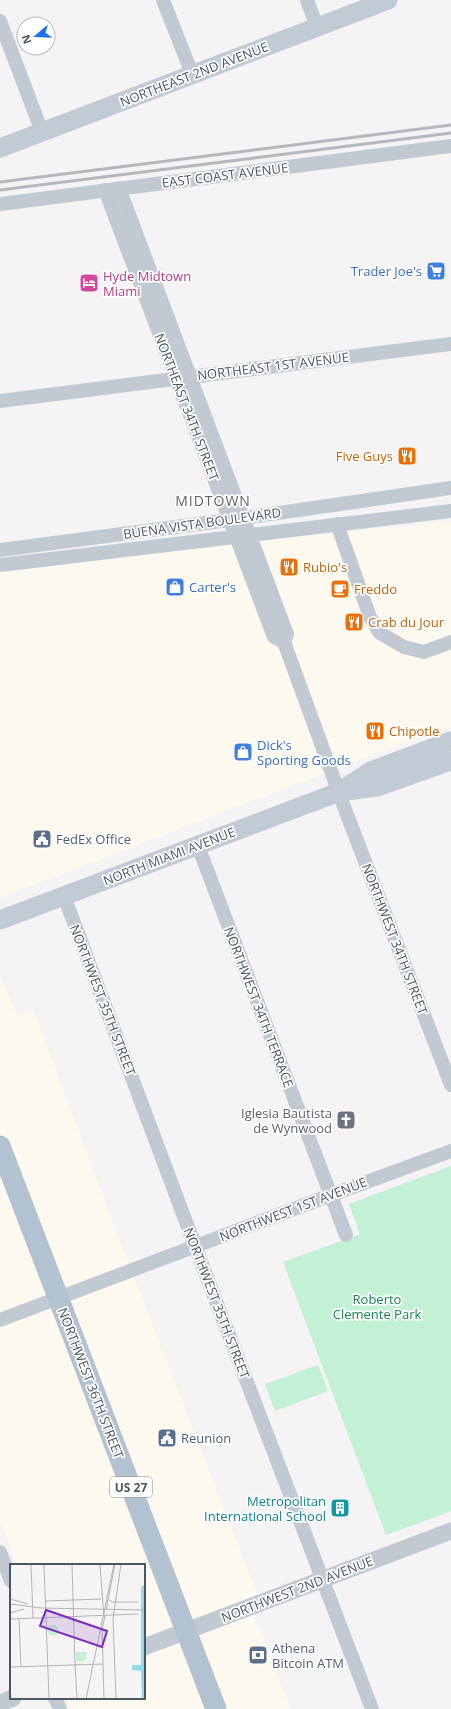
<svg xmlns="http://www.w3.org/2000/svg" width="451" height="1709" font-family="'Open Sans',sans-serif">
	<style>
		.commercial { fill: #fdf9ef }
		.green { fill: #c3f1d5 }
		.lines { fill: none; stroke-linecap: round; stroke-linejoin: round }
		.minor { stroke: #c1cad2; stroke-width: 14 }
		.tertiary { stroke: #c1cad2; stroke-width: 17 }
		.secondary { stroke: #c1cbd6; stroke-width: 19 }
		.primary { stroke: #b3c2d1; stroke-width: 21 }
		.rail { stroke: #b5b8bd; stroke-width: 3 }
		.labels { text-anchor: middle; dominant-baseline: central; stroke-width: 3.5; stroke-linejoin: round; paint-order: stroke }
		.shield { fill: #fff; stroke: #808990; stroke-width: 1 }
		.shield-label { font-size: 12px; font-weight: bold; fill: #4a5661 }
		.street-label { font-size: 13px; fill: #4a5661; stroke: #fff }
		.shop-label { font-size: 13px; fill: #366cbe; stroke: #fff; text-anchor: start }
		.hotel-label { font-size: 13px; fill: #b23c85; stroke: #fff; text-anchor: start }
		.food-label { font-size: 13px; fill: #c56008; stroke: #fff; text-anchor: start }
		.service-label { font-size: 13px; fill: #4e5e75; stroke: #fff; text-anchor: start }
		.worship-label { font-size: 13px; fill: #5b616d; stroke: #fff; text-anchor: end }
		.park-label { font-size: 13px; fill: #17864f; stroke: #fff }
		.culture-label { font-size: 13px; fill: #0d838f; stroke: #fff; text-anchor: end }
		.neighbourhood-label { font-size: 14px; letter-spacing: 1px; fill: #5f6368; stroke: #fff }
		.inset-road { fill: none; stroke: #b1b4b9; stroke-width: 1 }
		.view { fill: #7b2cbf; fill-opacity: 0.15; stroke: #7b2cbf; stroke-width: 2 }
		.inset-edge { fill: none; stroke: #4a5661; stroke-width: 2 }
	</style>
	<rect width="100%" height="100%" fill="#f5f3f3"/>
	<g class="commercial">
		<path d="M451,522V728L362,759L0,898V568L334,531L344,532Z"/>
		<path d="M0,974L16,1015L33,1009L117,1234L257,1594L247,1598L291,1709H70L66,1698H144V1565H17L0,1520Z"/>
	</g>
	<g class="green">
		<path d="M451,1166V1511L386,1535L283,1262L360,1234L349,1204Z"/>
		<path d="M318,1365L328,1391L275,1411L265,1384Z"/>
	</g>
	<g class="lines">
		<g class="minor">
			<path d="M163,0L192,74"/>
			<path d="M307,0L317,27"/>
			<path d="M0,21L42,132"/>
			<path d="M119,188L287,634L284,642L346,812L451,1085"/>
			<path d="M105,190L274,637L284,642"/>
			<path d="M0,204L451,146"/>
			<path d="M0,401L451,344"/>
			<path d="M337,524L370,617L380,633L404,647L424,652L451,642"/>
			<path d="M0,550L244,518L451,488"/>
			<path d="M0,565L451,511"/>
			<path d="M198,846L346,1235"/>
			<path d="M64,896L195,1246L372,1709"/>
			<path d="M0,1320L331,1195L451,1151"/>
			<path d="M0,1552L11,1581"/>
			<path d="M55,1698L60,1709"/>
		</g>
		<g class="tertiary">
			<path d="M144,1647L451,1531"/>
			<path d="M0,1703L13,1698"/>
		</g>
		<g class="secondary">
			<path d="M0,148L388,0"/>
			<path d="M343,789L371,771L451,741"/>
			<path d="M0,920L339,792L377,787L451,761"/>
		</g>
		<path class="primary" d="M0,1146L216,1709"/>
		<g class="rail">
			<path d="M0,182L451,125"/>
			<path d="M0,190L451,133"/>
		</g>
	</g>
	<defs>
		<g id="supermarket-square" transform="scale(1)"><rect x="-9" y="-9" width="18" height="18" rx="4" fill="#3f7fe0" stroke="#fff"/><path d="M-6-5.5h2.5l.6 2H6L4.5 2H-2.5L-4.4-4H-6ZM-1.5 3.2a1.3 1.3 0 1 0 .1 0ZM3 3.2a1.3 1.3 0 1 0 .1 0Z" fill="#fff"/></g>
		<g id="hotel-square" transform="scale(1)"><rect x="-9" y="-9" width="18" height="18" rx="4" fill="#d1479c" stroke="#fff"/><path d="M-6-4.5h1.5V1H6V5H4.5V3h-9V5H-6ZM-4 0a1.8 1.8 0 1 1 3.6 0ZM.5 0V-2.5h3Q6-2.5 6 0Z" fill="#fff"/></g>
		<g id="restaurant-square" transform="scale(1)"><rect x="-9" y="-9" width="18" height="18" rx="4" fill="#e8710a" stroke="#fff"/><path d="M-5-6h1v4h1v-4h1v4h1v-4h1v5L-1.5 .5V6h-2V.5L-5-1ZM5-6V6H3V1.5H1.5Q1.5-4 5-6Z" fill="#fff"/></g>
		<g id="shop-square" transform="scale(1)"><rect x="-9" y="-9" width="18" height="18" rx="4" fill="#3f7fe0" stroke="#fff"/><path d="M-5-2.5h2.3a2.7 3.5 0 0 1 5.4 0H5L5.5 6h-11ZM-1.5-2.5h3a1.5 2.3 0 0 0-3 0Z" fill="#fff"/></g>
		<g id="cafe-square" transform="scale(1)"><rect x="-9" y="-9" width="18" height="18" rx="4" fill="#e8710a" stroke="#fff"/><path d="M-5.5-4.5H6V0H3Q3 3.5 0 3.5H-2.5Q-5.5 3.5-5.5 0ZM3-3.2v2h1.7v-2ZM-6 4.5H4V6H-6Z" fill="#fff"/></g>
		<g id="civic-square" transform="scale(1)"><rect x="-9" y="-9" width="18" height="18" rx="4" fill="#5c6f8a" stroke="#fff"/><path d="M-.6-6.5H3V-4.5H.6V-3L4-1V1h2V6H-6V1h2V-1L-.6-3ZM-1.2 2.5V6h2.4V2.5Z" fill="#fff"/></g>
		<g id="church-square" transform="scale(1)"><rect x="-9" y="-9" width="18" height="18" rx="4" fill="#6b7280" stroke="#fff"/><path d="M-1.2-6h2.4v3.5h3.3v2.4h-3.3V6h-2.4V-.1h-3.3v-2.4h3.3Z" fill="#fff"/></g>
		<g id="building-square" transform="scale(1)"><rect x="-9" y="-9" width="18" height="18" rx="4" fill="#0f9aa8" stroke="#fff"/><path d="M-4-6H4V6H1V3H-1V6H-4ZM-2.5-4.3h1.7v1.8h-1.7ZM.8-4.3h1.7v1.8H.8ZM-2.5-1h1.7V.8h-1.7ZM.8-1h1.7V.8H.8Z" fill="#fff"/></g>
		<g id="bank-square" transform="scale(1)"><rect x="-9" y="-9" width="18" height="18" rx="4" fill="#5c6f8a" stroke="#fff"/><path d="M-6-4H6V4H-6ZM0-2.3a2.3 2.3 0 1 0 0 4.6a2.3 2.3 0 1 0 0-4.6Z" fill="#fff"/></g>
	</defs>
	<g fill-rule="evenodd">
		<use href="#supermarket-square" x="436" y="271"/>
		<use href="#hotel-square" x="89" y="283"/>
		<use href="#restaurant-square" x="407" y="456"/>
		<use href="#restaurant-square" x="289" y="567"/>
		<use href="#shop-square" x="175" y="587"/>
		<use href="#cafe-square" x="340" y="589"/>
		<use href="#restaurant-square" x="354" y="622"/>
		<use href="#restaurant-square" x="375" y="731"/>
		<use href="#shop-square" x="243" y="752"/>
		<use href="#civic-square" x="42" y="839"/>
		<use href="#church-square" x="346" y="1120"/>
		<use href="#civic-square" x="167" y="1438"/>
		<use href="#building-square" x="340" y="1508"/>
		<use href="#bank-square" x="258" y="1655"/>
	</g>
	<g class="labels">
		<rect class="shield" x="110" y="1477" width="42" height="20" rx="3"/>
		<g class="shield-label">
			<text x="131" y="1487">US 27</text>
		</g>
		<g class="street-label">
			<text transform="translate(194 74) rotate(-21)">NORTHEAST 2ND AVENUE</text>
			<text transform="translate(225 175) rotate(-7)">EAST COAST AVENUE</text>
			<text transform="translate(273 366) rotate(-7)">NORTHEAST 1ST AVENUE</text>
			<text transform="translate(187 407) rotate(69)">NORTHEAST 34TH STREET</text>
			<text transform="translate(202 523) rotate(-8)">BUENA VISTA BOULEVARD</text>
			<text transform="translate(169 856) rotate(-21)">NORTH MIAMI AVENUE</text>
			<text transform="translate(395 939) rotate(69)">NORTHWEST 34TH STREET</text>
			<text transform="translate(103 1000) rotate(69)">NORTHWEST 35TH STREET</text>
			<text transform="translate(259 1007) rotate(69)">NORTHWEST 34TH TERRACE</text>
			<text transform="translate(293 1209) rotate(-21)">NORTHWEST 1ST AVENUE</text>
			<text transform="translate(217 1303) rotate(69)">NORTHWEST 35TH STREET</text>
			<text transform="translate(91 1383) rotate(69)">NORTHWEST 36TH STREET</text>
			<text transform="translate(297 1589) rotate(-21)">NORTHWEST 2ND AVENUE</text>
		</g>
		<g class="shop-label">
			<text x="422" y="271" text-anchor="end">Trader Joe's</text>
			<text x="189" y="587">Carter's</text>
			<text x="257" y="745">Dick's<tspan x="257" dy="15">Sporting Goods</tspan></text>
		</g>
		<g class="hotel-label">
			<text x="103" y="276">Hyde Midtown<tspan x="103" dy="15">Miami</tspan></text>
		</g>
		<g class="food-label">
			<text x="393" y="456" text-anchor="end">Five Guys</text>
			<text x="303" y="567">Rubio's</text>
			<text x="354" y="589">Freddo</text>
			<text x="368" y="622">Crab du Jour</text>
			<text x="389" y="731">Chipotle</text>
		</g>
		<g class="service-label">
			<text x="56" y="839">FedEx Office</text>
			<text x="181" y="1438">Reunion</text>
			<text x="272" y="1648">Athena<tspan x="272" dy="15">Bitcoin ATM</tspan></text>
		</g>
		<g class="worship-label">
			<text x="332" y="1113">Iglesia Bautista<tspan x="332" dy="15">de Wynwood</tspan></text>
		</g>
		<g class="park-label">
			<text x="377" y="1299">Roberto<tspan x="377" dy="15">Clemente Park</tspan></text>
		</g>
		<g class="culture-label">
			<text x="326" y="1501">Metropolitan<tspan x="326" dy="15">International School</tspan></text>
		</g>
		<g class="neighbourhood-label">
			<text x="213" y="500">MIDTOWN</text>
		</g>
	</g>
	<g transform="translate(10 1564)">
		<rect width="135" height="135" fill="#f5f3f3"/>
		<path d="M37.5 66a5.5 5.5 0 1 1 11 0a5.5 5.5 0 1 1-11 0ZM66,88H77L75,97H66Z" fill="#c3f1d5"/>
		<path d="M135,20V135H132L131,107L122,106V101H131V23Z" fill="#90daee"/>
		<path class="inset-road" d="M21,0L23,54M34,0L39,135M62,0L65,101M90,0L94,53M0,35L18,40M98,35L102,38H128M36,37L91,35M0,40L31,44L135,46M96,46L105,0M0,49L14,45M0,55L128,50M9,55L11,103M65,100L67,135M0,103L93,100M76,135L104,0M94,135L92,65L95,52M106,135L103,55L111,0"/>
		<path class="view" d="M36,46L97,67L92,83L30,62Z"/>
		<rect width="135" height="135" class="inset-edge"/>
	</g>
	<g transform="translate(36 36) rotate(251)"><circle r="19" fill="#ffffff" stroke="#b7bbc0"/>
	<path d="M0-3L7 15L0 10L-7 15Z" fill="#1a73e8"/>
	<text y="-6" font-size="11" font-weight="bold" text-anchor="middle" fill="#4a5661">N</text>
	</g>
</svg>
